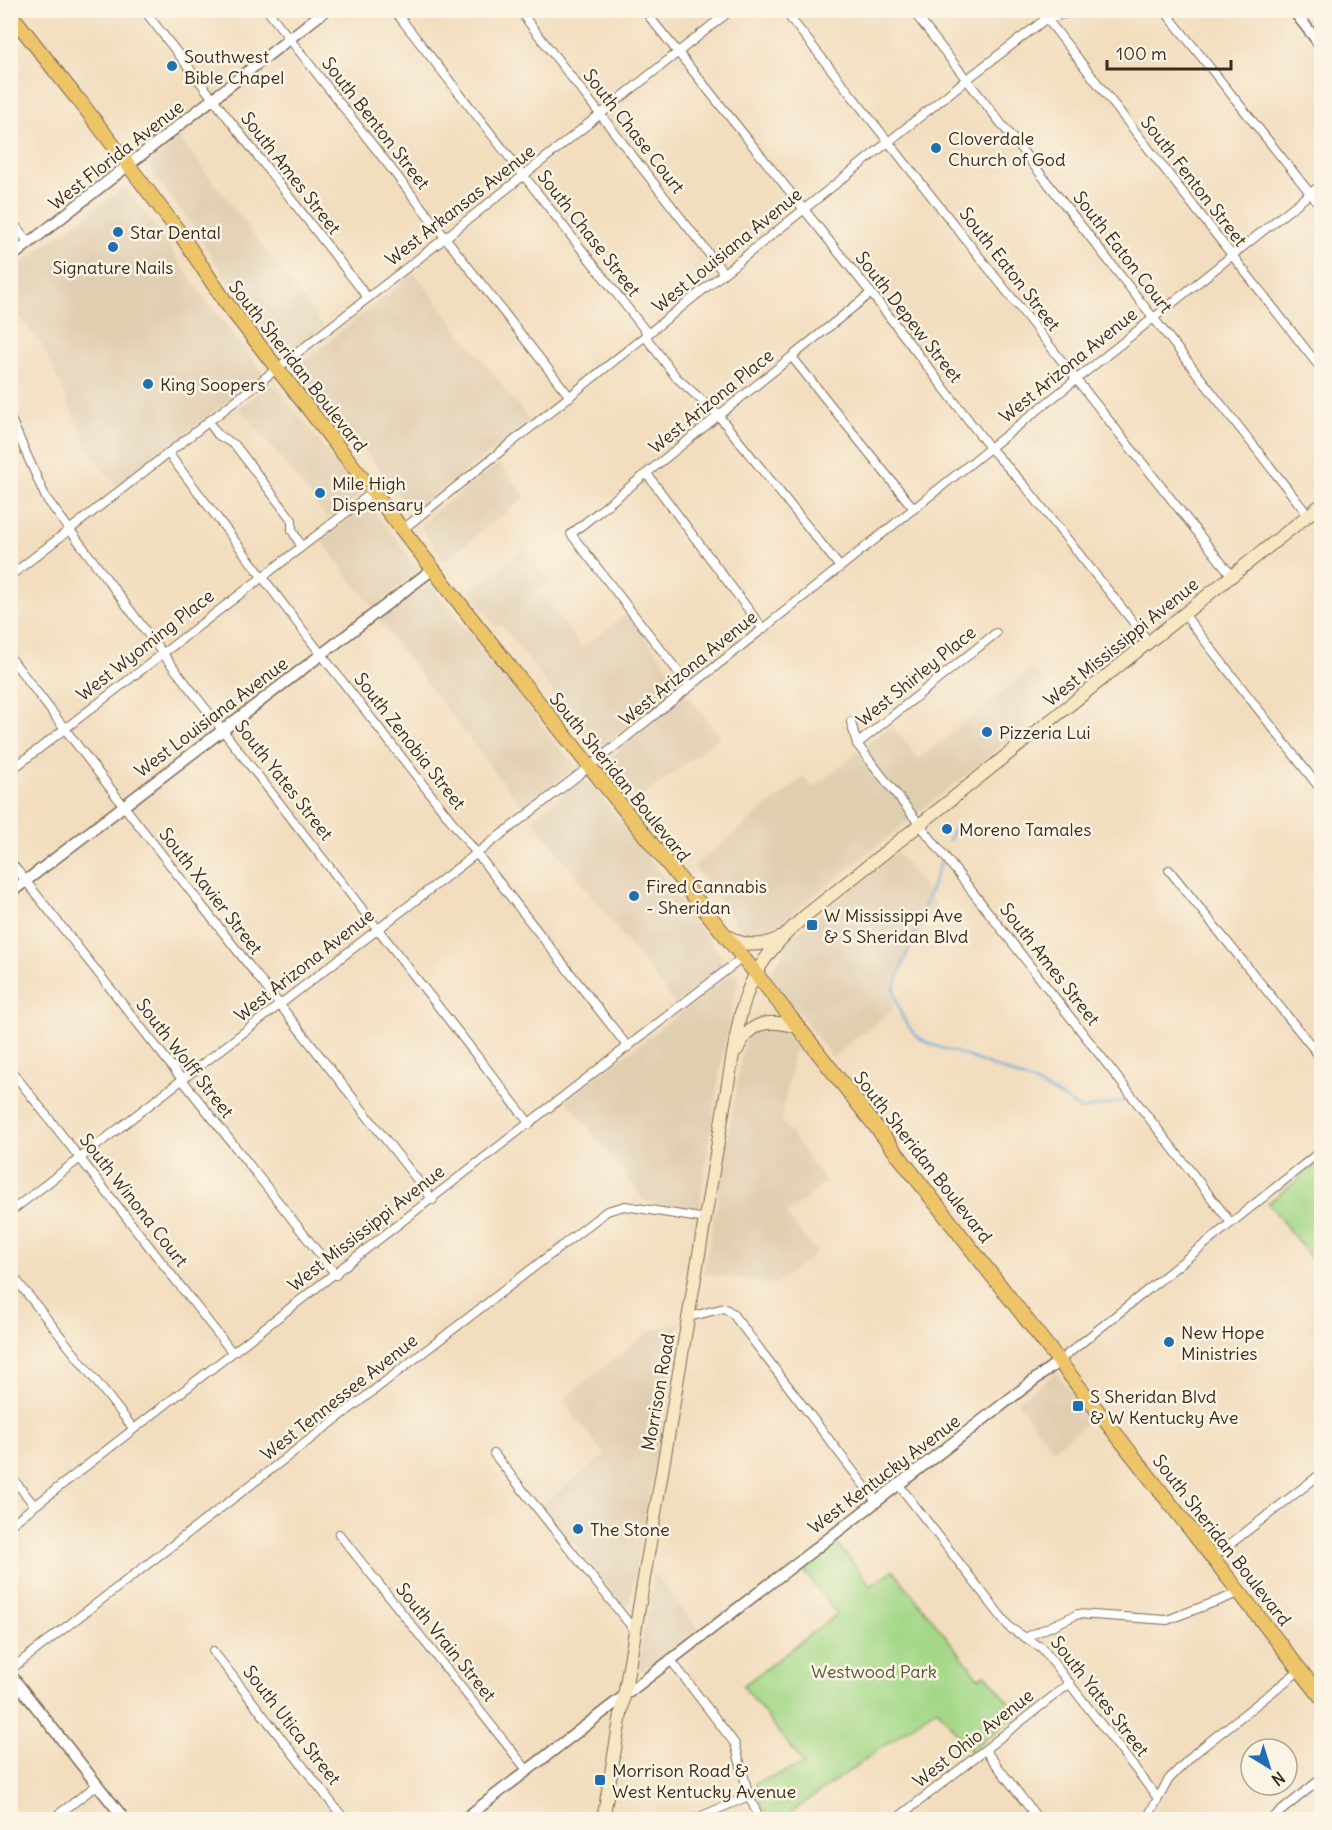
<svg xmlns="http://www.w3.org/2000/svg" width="1332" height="1830" font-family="Delius,sans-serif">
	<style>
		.built { fill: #e0ceb1 }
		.green { fill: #a4d888; stroke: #708153; stroke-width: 1.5 }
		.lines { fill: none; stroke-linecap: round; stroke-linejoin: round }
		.stream { stroke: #66a8da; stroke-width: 2 }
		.minor-casing { stroke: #7b6956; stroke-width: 10 }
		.tertiary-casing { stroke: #7b6956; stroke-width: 13 }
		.secondary-casing { stroke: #7b6956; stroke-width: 14 }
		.primary-casing { stroke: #7b6956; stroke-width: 16 }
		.minor { stroke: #fff; stroke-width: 8 }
		.tertiary { stroke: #fff; stroke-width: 10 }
		.secondary { stroke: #f8e7c3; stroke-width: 12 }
		.primary { stroke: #eec469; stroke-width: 14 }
		.poi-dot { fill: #1f6fb2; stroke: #fcf5e5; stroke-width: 2 }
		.labels { text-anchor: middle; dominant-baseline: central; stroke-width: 5; stroke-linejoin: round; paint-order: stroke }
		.poi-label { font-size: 18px; fill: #3b2a1e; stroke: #fcf5e5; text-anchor: start }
		.street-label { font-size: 18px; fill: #3b2a1e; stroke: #fcf5e5 }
		.park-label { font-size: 18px; fill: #555638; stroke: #fcf5e5 }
	</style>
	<rect width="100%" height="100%" fill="#fcf5e5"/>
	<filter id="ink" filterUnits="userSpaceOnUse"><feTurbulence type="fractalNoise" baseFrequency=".0167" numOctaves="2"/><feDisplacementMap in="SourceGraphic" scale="12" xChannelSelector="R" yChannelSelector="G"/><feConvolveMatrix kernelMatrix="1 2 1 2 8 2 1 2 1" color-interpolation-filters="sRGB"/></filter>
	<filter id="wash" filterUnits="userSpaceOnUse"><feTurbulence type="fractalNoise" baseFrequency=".008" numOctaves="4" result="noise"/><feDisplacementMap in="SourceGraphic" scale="24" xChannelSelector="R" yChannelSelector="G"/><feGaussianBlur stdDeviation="1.35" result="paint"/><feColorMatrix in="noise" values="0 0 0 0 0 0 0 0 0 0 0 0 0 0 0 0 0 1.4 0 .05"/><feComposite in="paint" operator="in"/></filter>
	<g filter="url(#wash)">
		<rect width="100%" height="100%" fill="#f2ddbe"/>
		<g class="built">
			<path d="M179,137L324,327L292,353L283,354L233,289L192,225L153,175L150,167L152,159Z"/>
			<path d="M124,188L129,190L203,296L263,373L118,486L101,467L84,439L43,347L11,305V270Z"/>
			<path d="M414,273L530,421L415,510L409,507L362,447L331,414L297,372V367Z"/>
			<path d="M270,385L277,387L358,493L357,498L328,519L240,408Z"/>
			<path d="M499,463L526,497L444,561L421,527L424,521Z"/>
			<path d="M365,508H371L420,570L373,608L321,540Z"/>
			<path d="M524,550L550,582L540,590L582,648L627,613L680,684L606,744L596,745L592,742L502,626H495L469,592Z"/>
			<path d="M425,584L432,586L575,767L524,810L378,620Z"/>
			<path d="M1032,668L1058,701L764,936L754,938L744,934L694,866L804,777L813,788L892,725L919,759Z"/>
			<path d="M687,695L720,736L638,801L606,761Z"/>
			<path d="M581,781L589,783L633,836L727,965L676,1005L532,819Z"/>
			<path d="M897,852L936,904L892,982L893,1009L832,1057L770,975L793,936Z"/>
			<path d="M731,974L736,975L738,981L723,1052L701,1192V1208L696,1213L645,1201L567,1100Z"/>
			<path d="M773,1024L796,1041L781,1120L826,1182L786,1215L817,1253L775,1284L704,1274L744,1044L750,1035Z"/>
			<path d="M679,1324L630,1602L622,1606L542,1505L605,1455L562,1400L653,1329Z"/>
			<path d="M1056,1373L1092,1419L1053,1449L1017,1402Z"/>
			<path d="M654,1574L699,1629L645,1671L637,1667Z"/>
		</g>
		<g class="green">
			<path d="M1316,1165L1321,1171V1271L1268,1203Z"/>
			<path d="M838,1544L871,1586L893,1570L979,1678L986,1674L1018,1714L971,1751L937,1708L782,1819H770L761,1805L756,1783L804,1764L743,1686L837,1614L803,1570Z"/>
		</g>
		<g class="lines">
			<g class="stream">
				<path d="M949,840L956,825"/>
				<path d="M941,862L894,988C896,1003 901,1018 911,1030C925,1047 950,1049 969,1057C1006,1072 1049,1085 1081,1110L1128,1100"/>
			</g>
		</g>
	</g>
	<g filter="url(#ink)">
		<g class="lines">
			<g class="minor-casing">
				<g id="minor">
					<path d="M144,10L368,298"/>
					<path d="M267,10L570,397"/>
					<path d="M394,10L648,334"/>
					<path d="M519,10L723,272"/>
					<path d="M644,10L871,293L990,448L1025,486L1149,642"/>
					<path d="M784,10L1232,576"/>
					<path d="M912,10L1308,515"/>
					<path d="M1040,10L1322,370"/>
					<path d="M1164,10L1322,208"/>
					<path d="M10,219L29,243"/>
					<path d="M645,336L676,377L718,415L840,567"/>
					<path d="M792,357L914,509"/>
					<path d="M10,417L46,498L163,654L530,1124"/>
					<path d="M208,421L218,435L235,445L292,520V530L301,546"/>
					<path d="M168,453L321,654L628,1047"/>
					<path d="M647,474L763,629"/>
					<path d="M402,530L966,80L1047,18L1080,10"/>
					<path d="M10,576L445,238L731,10"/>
					<path d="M1184,614L1322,791"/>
					<path d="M10,657L123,805L433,1200"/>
					<path d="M690,687L571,534L871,293"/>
					<path d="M851,722L857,744L1231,1223"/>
					<path d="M857,744L996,633"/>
					<path d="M10,771L373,492"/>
					<path d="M10,861L336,1275"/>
					<path d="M1169,870L1322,1059"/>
					<path d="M10,1069L232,1352"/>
					<path d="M10,1212L589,767L1322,184"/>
					<path d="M10,1272L133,1428"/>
					<path d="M689,1317L724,1308L732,1313L876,1501"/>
					<path d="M1059,1361L1322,1150"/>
					<path d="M494,1454L635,1631"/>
					<path d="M10,1475L34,1505"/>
					<path d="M898,1484L1010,1628L1042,1648L1157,1797"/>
					<path d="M10,1525L742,958"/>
					<path d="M339,1534L527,1770"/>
					<path d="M1212,1558L1322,1473"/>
					<path d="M1027,1637L1078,1614L1167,1620L1239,1593"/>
					<path d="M213,1651L345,1820"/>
					<path d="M670,1659L735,1744L749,1796L760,1820"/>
					<path d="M10,1670L607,1211L625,1206L706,1219"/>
					<path d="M985,1750L1039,1820"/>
					<path d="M51,1820L97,1785"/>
					<path d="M692,1820L749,1796"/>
					<path d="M895,1820L1070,1683"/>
					<path d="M1146,1820L1169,1779L1195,1753L1300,1670"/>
					<path d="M1270,1820L1322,1778"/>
				</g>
			</g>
			<g class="tertiary-casing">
				<g id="tertiary">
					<path d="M1293,10L1322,47"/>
					<path d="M10,258L326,10"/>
					<path d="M10,893L433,569"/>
					<path d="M10,1674L125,1820"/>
					<path d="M463,1820L1059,1361"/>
				</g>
			</g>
			<g class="secondary-casing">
				<g id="secondary">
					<path d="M725,934C741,946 761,948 779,938"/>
					<path d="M737,1050C750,1020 769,1019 798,1027"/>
					<path d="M603,1820L727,1089C742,1007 739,974 805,916L1322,504"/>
				</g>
			</g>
			<g class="primary-casing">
				<g id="primary">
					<path d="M10,13L75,96"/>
					<path d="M79,100L179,232L224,300L478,627L777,1000L1322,1698"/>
				</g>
			</g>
			<use href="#minor" class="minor"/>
			<use href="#tertiary" class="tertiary"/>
			<use href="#secondary" class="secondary"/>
			<use href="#primary" class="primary"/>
		</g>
	</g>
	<g class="poi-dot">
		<circle cx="172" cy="66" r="6"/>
		<circle cx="936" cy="148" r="6"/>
		<circle cx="118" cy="232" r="6"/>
		<circle cx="113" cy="247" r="6"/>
		<circle cx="148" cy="384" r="6"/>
		<circle cx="320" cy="493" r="6"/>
		<circle cx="987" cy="732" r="6"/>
		<circle cx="947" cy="829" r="6"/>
		<circle cx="634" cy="896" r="6"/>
		<rect x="806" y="919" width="12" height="12" rx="3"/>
		<circle cx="1169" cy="1342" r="6"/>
		<rect x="1072" y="1400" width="12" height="12" rx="3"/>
		<circle cx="578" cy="1529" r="6"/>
		<rect x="594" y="1774" width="12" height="12" rx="3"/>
	</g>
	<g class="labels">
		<g class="poi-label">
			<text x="184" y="56">Southwest<tspan x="184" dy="21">Bible Chapel</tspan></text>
			<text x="948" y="138">Cloverdale<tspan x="948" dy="21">Church of God</tspan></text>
			<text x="130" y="232">Star Dental</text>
			<text x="113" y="267" text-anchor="middle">Signature Nails</text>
			<text x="160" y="384">King Soopers</text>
			<text x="332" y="483">Mile High<tspan x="332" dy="21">Dispensary</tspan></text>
			<text x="999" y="732">Pizzeria Lui</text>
			<text x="959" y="829">Moreno Tamales</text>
			<text x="646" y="886">Fired Cannabis<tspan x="646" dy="21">- Sheridan</tspan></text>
			<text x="824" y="915">W Mississippi Ave<tspan x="824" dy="21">&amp; S Sheridan Blvd</tspan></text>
			<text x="1181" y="1332">New Hope<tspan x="1181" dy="21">Ministries</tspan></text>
			<text x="1090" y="1396">S Sheridan Blvd<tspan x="1090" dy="21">&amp; W Kentucky Ave</tspan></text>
			<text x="590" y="1529">The Stone</text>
			<text x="612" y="1770">Morrison Road &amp;<tspan x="612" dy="21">West Kentucky Avenue</tspan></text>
		</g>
		<g class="street-label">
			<text transform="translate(376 123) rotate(52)">South Benton Street</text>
			<text transform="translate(634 131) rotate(52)">South Chase Court</text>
			<text transform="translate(116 155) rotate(-38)">West Florida Avenue</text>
			<text transform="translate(291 173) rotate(52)">South Ames Street</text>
			<text transform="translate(1194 181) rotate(52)">South Fenton Street</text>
			<text transform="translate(460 205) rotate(-38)">West Arkansas Avenue</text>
			<text transform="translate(589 233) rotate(52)">South Chase Street</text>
			<text transform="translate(727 250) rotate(-39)">West Louisiana Avenue</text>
			<text transform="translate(1123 252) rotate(52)">South Eaton Court</text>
			<text transform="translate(1010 269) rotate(52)">South Eaton Street</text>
			<text transform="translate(909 317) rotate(52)">South Depew Street</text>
			<text transform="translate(1068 365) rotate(-39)">West Arizona Avenue</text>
			<text transform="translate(298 366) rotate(52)">South Sheridan Boulevard</text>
			<text transform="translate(711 401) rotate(-39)">West Arizona Place</text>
			<text transform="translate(1121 642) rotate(-39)">West Mississippi Avenue</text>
			<text transform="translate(145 645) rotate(-38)">West Wyoming Place</text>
			<text transform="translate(688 668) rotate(-39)">West Arizona Avenue</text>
			<text transform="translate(916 676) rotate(-39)">West Shirley Place</text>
			<text transform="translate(211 717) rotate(-37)">West Louisiana Avenue</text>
			<text transform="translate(410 741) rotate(52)">South Zenobia Street</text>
			<text transform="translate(620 777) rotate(51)">South Sheridan Boulevard</text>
			<text transform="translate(284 780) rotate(52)">South Yates Street</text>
			<text transform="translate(211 891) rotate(52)">South Xavier Street</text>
			<text transform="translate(1050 964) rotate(52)">South Ames Street</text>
			<text transform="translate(304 965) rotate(-38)">West Arizona Avenue</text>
			<text transform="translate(185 1058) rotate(52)">South Wolff Street</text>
			<text transform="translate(923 1157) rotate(52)">South Sheridan Boulevard</text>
			<text transform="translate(134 1200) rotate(52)">South Winona Court</text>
			<text transform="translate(366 1228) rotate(-38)">West Mississippi Avenue</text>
			<text transform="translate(658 1392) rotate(-80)">Morrison Road</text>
			<text transform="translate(339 1397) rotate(-38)">West Tennessee Avenue</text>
			<text transform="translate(884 1474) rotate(-37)">West Kentucky Avenue</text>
			<text transform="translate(1222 1540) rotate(52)">South Sheridan Boulevard</text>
			<text transform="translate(446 1642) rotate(51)">South Vrain Street</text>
			<text transform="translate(1100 1696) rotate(52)">South Yates Street</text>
			<text transform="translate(292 1725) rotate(52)">South Utica Street</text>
			<text transform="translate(973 1738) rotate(-38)">West Ohio Avenue</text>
		</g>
		<g class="park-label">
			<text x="874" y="1671">Westwood Park</text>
		</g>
	</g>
	<rect width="1332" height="1830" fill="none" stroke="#fcf5e5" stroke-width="36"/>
	<g transform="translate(1269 1767) rotate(142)"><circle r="28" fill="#fcf5e5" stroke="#afa495" stroke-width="1.5"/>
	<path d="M0-4.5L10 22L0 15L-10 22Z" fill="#1f6fb2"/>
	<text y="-9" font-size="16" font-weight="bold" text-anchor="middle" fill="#3b2a1e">N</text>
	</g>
	<path d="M1107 60v9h124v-9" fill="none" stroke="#3b2a1e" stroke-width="3"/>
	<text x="1116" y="60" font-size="18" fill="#3b2a1e" stroke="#fcf5e5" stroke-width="4.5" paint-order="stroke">100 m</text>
</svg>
